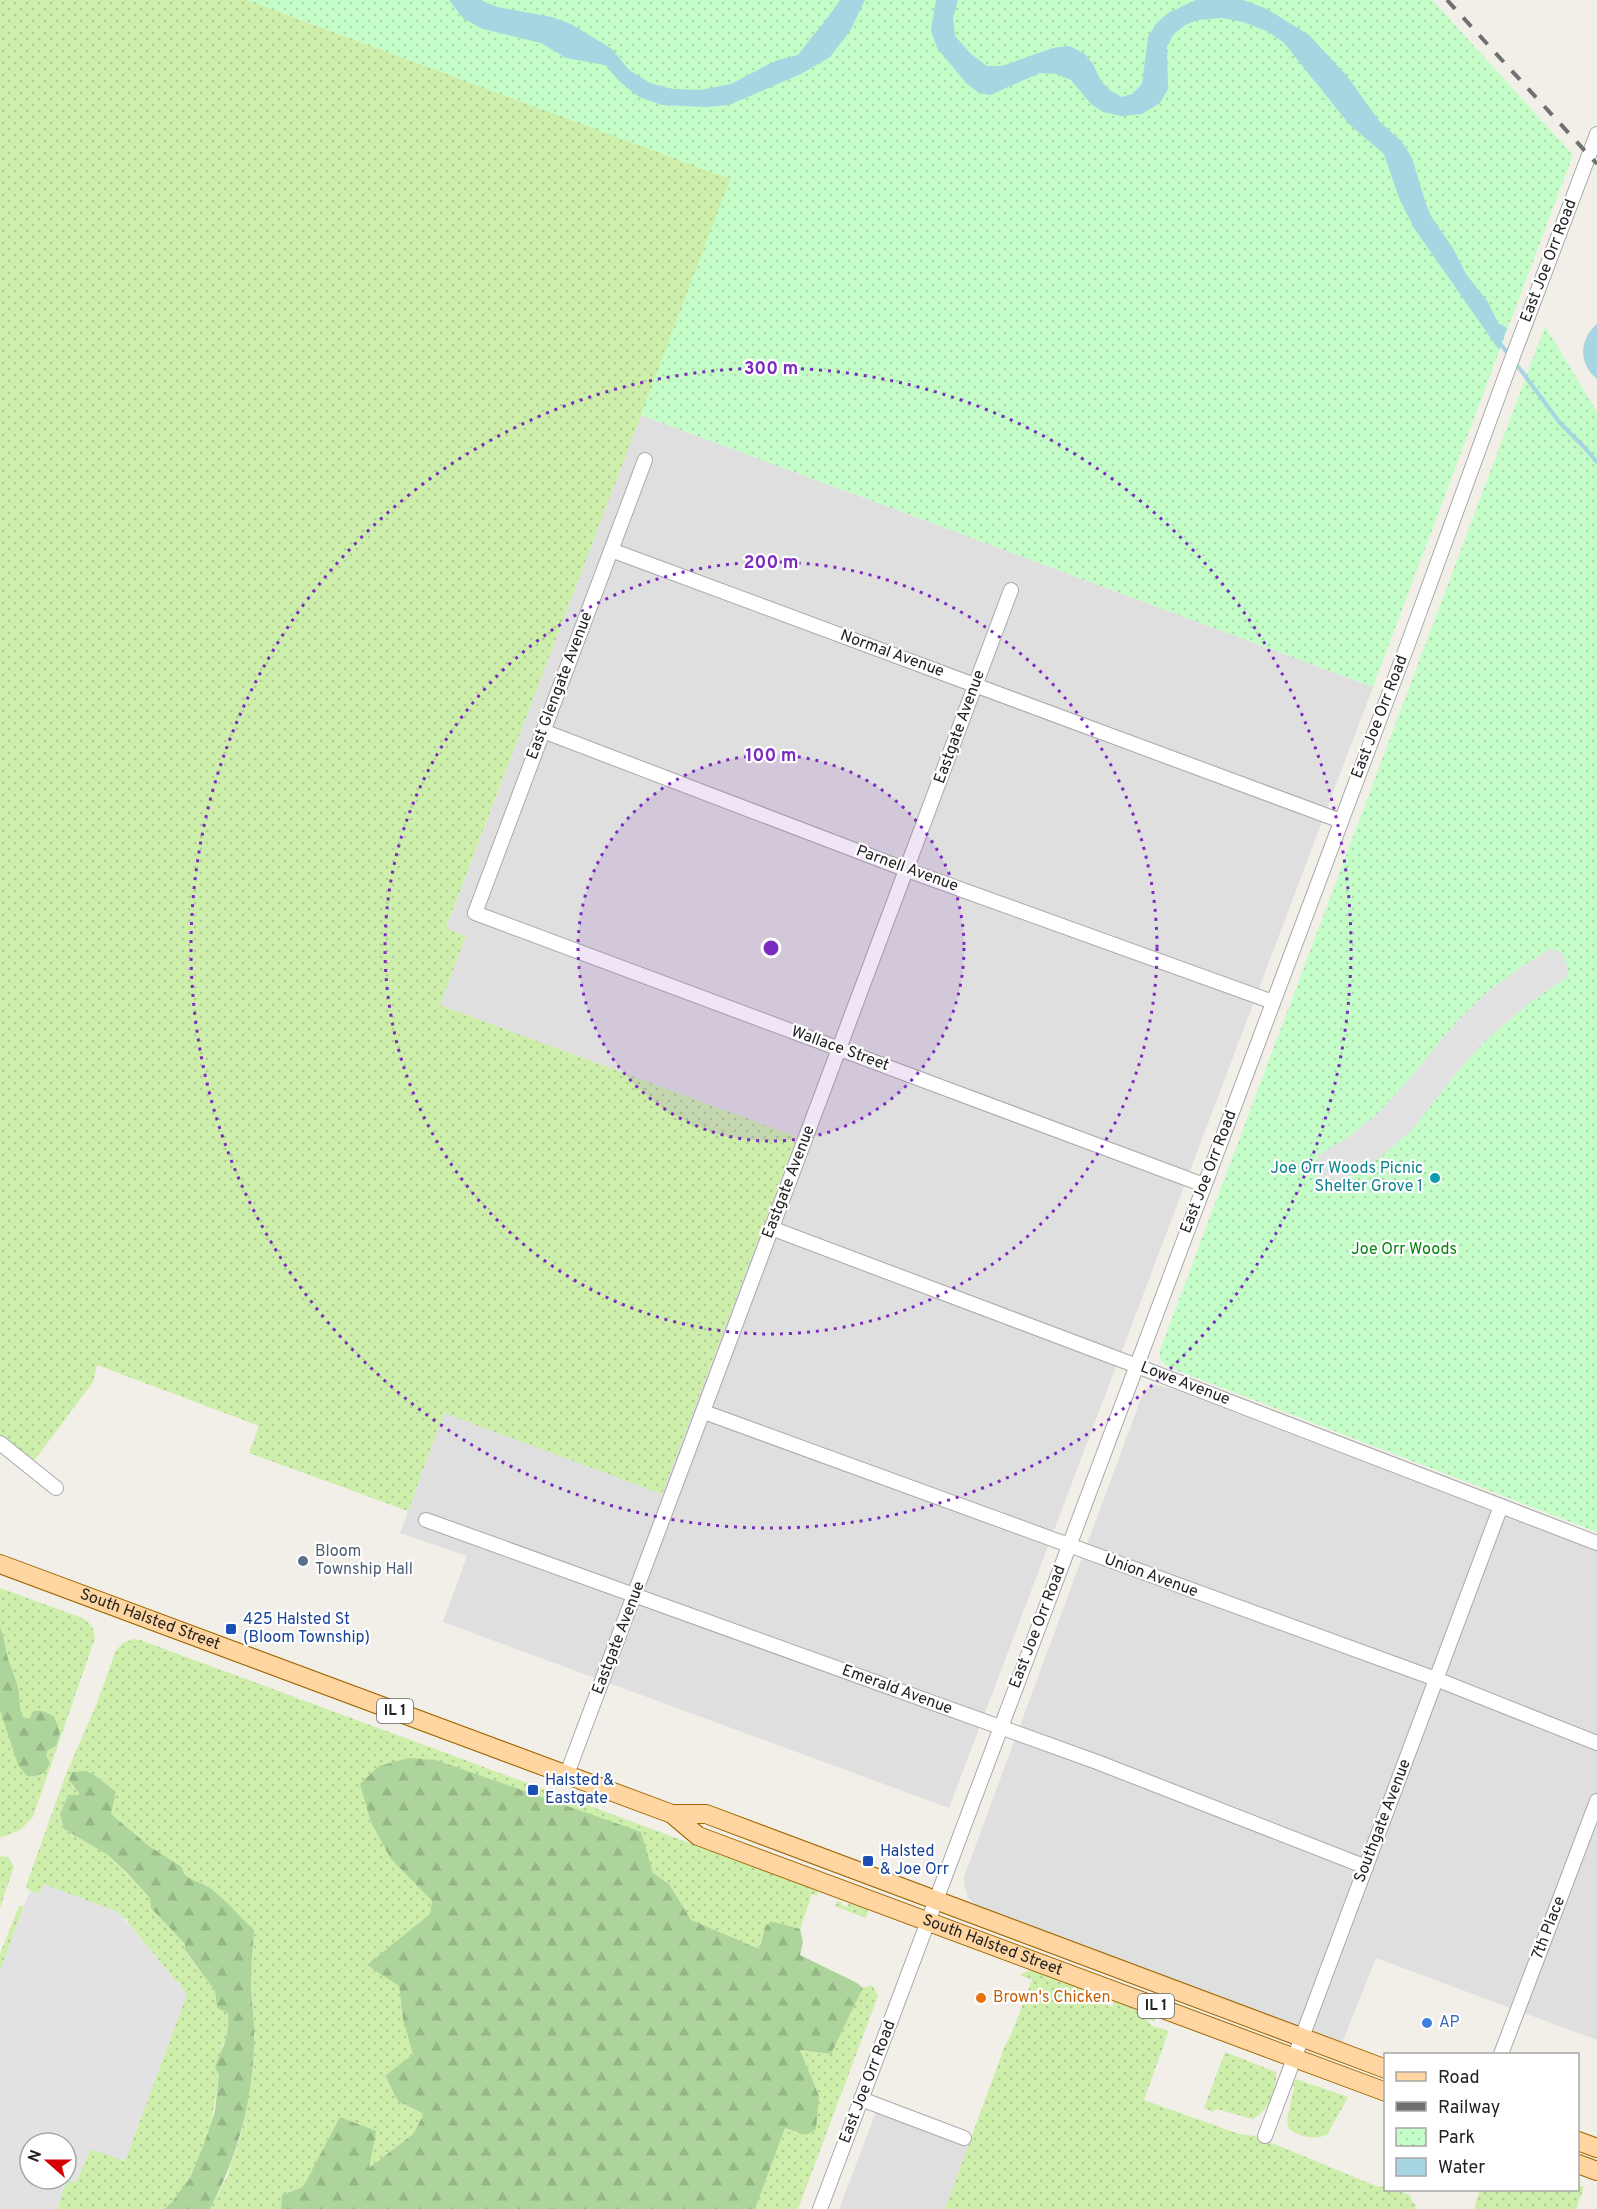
<svg xmlns="http://www.w3.org/2000/svg" width="1597" height="2209" font-family="Overpass,sans-serif">
	<style>
		.residential { fill: #e0dfdf }
		.grass { fill: url(#grass-dots) }
		.forest { fill: url(#forest-firs) }
		.park { fill: url(#park-dots) }
		.parking { fill: #e2e2e2; fill-rule: evenodd }
		.water { fill: #a7d6e2 }
		.lines { fill: none; stroke-linecap: round; stroke-linejoin: round }
		.stream { stroke: #a7d6e2; stroke-width: 4 }
		.minor-casing { stroke: #a9a9a9; stroke-width: 16 }
		.major-casing { stroke: #a06800; stroke-width: 20 }
		.minor { stroke: #fff; stroke-width: 14 }
		.major { stroke: #ffd5a1; stroke-width: 18 }
		.rail { stroke: #707070; stroke-width: 4; stroke-dasharray: 12 12; stroke-linecap: butt }
		.ring { fill: none; stroke: #7b2cbf; stroke-width: 3; stroke-dasharray: 3 6 }
		.culture-dot { fill: #0f9aa8; stroke: #fff; stroke-width: 2 }
		.service-dot { fill: #5c6f8a; stroke: #fff; stroke-width: 2 }
		.transit-dot { fill: #1a4fb4; stroke: #fff; stroke-width: 2 }
		.food-dot { fill: #e8710a; stroke: #fff; stroke-width: 2 }
		.shop-dot { fill: #3f7fe0; stroke: #fff; stroke-width: 2 }
		.labels { text-anchor: middle; dominant-baseline: central; stroke-width: 4.5; stroke-linejoin: round; paint-order: stroke }
		.shield { fill: #fff; stroke: #646464; stroke-width: 1.5 }
		.shield-label { font-size: 15px; font-weight: bold; fill: #222 }
		.street-label { font-size: 16px; fill: #222; stroke: #fff }
		.culture-label { font-size: 16px; fill: #0d838f; stroke: #fff; text-anchor: end }
		.park-label { font-size: 16px; fill: #06850e; stroke: #fff }
		.service-label { font-size: 16px; fill: #4e5e75; stroke: #fff; text-anchor: start }
		.transit-label { font-size: 16px; fill: #164399; stroke: #fff; text-anchor: start }
		.food-label { font-size: 16px; fill: #c56008; stroke: #fff; text-anchor: start }
		.shop-label { font-size: 16px; fill: #366cbe; stroke: #fff; text-anchor: start }
		.centre { fill: #7b2cbf; stroke: #fff; stroke-width: 3 }
		.ring-label { font-size: 18px; text-anchor: middle; font-weight: bold; fill: #7b2cbf; stroke: #fff; stroke-width: 4.5; stroke-linejoin: round; paint-order: stroke }
	</style>
	<defs>
		<pattern id="grass-dots" width="8" height="8" patternUnits="userSpaceOnUse" patternTransform="scale(1.5)"><rect width="8" height="8" fill="#ceeeac"/><path d="M2 2h.1M6 6h.1" fill="none" stroke="#b1cc94" stroke-width="1.8" stroke-linecap="round"/></pattern>
		<pattern id="forest-firs" width="22" height="20" patternUnits="userSpaceOnUse" patternTransform="scale(1.5)"><rect width="22" height="20" fill="#add49b"/><path d="M5 1l3.5 6h-7zM16 11l3.5 6h-7z" fill="#95b685"/></pattern>
		<pattern id="park-dots" width="8" height="8" patternUnits="userSpaceOnUse" patternTransform="scale(1.5)"><rect width="8" height="8" fill="#c5fdc8"/><path d="M2 2h.1M6 6h.1" fill="none" stroke="#a9d9ac" stroke-width="1.8" stroke-linecap="round"/></pattern>
	</defs>
	<rect width="100%" height="100%" fill="#f2efe8"/>
	<g class="residential">
		<path d="M641,415L1373,687L949,1808L443,1622L467,1556L400,1533L444,1413L796,1137L440,1005L466,936L446,929Z"/>
		<path d="M1152,1384L1176,1390L1597,1551V2040L1376,1958L1342,2043L978,1907L968,1898L965,1888L964,1877L1143,1393Z"/>
		<path d="M876,2112L969,2145L945,2209H839Z"/>
	</g>
	<g class="grass">
		<path d="M0,0H247L731,179L446,928L466,936L440,1005L797,1137L662,1494L444,1413L408,1511L249,1453L259,1426L97,1365L93,1382L33,1462L0,1436Z"/>
		<path d="M0,1588L85,1619L93,1628L95,1638L33,1817L20,1830L0,1838Z"/>
		<path d="M133,1639L140,1640L817,1890V1896L812,1894L800,1929L775,1922L761,1939L759,1950L691,1920L669,1884L653,1873L391,1859L432,1901L430,1914L399,1986L403,2019L414,2054L385,2077L398,2101L424,2114L413,2134L369,2168L340,2117L303,2187L282,2195L281,2209H210L227,2177L241,2134L251,2080L254,2028L251,1975L207,1885C196,1882 185,1879 182,1867L149,1846L111,1814L116,1792L96,1776L69,1780L79,1793V1795H68L60,1814L64,1829L108,1855L150,1898L151,1908L185,1944V1951L215,1991L217,2008L228,2012C229,2024 230,2037 222,2046C216,2102 210,2170 164,2209H57L65,2185L70,2181L76,2182L91,2148L125,2161L187,1994L180,1986V1982H177L128,1923L127,1919H124L118,1912L44,1885L39,1894L29,1890L26,1886L66,1774L97,1703L116,1650L123,1643Z"/>
		<path d="M0,1856L8,1857L14,1866L0,1908Z"/>
		<path d="M838,1901L842,1902L841,1905L847,1907L850,1902L868,1909L866,1918L835,1906Z"/>
		<path d="M19,1906H24L0,1971V1954Z"/>
		<path d="M1030,1970L1081,1988L1082,1996L1113,2007V2001L1154,2016L1155,2022L1148,2019V2022L1154,2027L1166,2030L1168,2033L1144,2100L1239,2134L1255,2136L1376,2186L1385,2187L1386,2190H1396L1410,2195L1412,2202L1416,2204L1415,2209H945L1004,2048L1013,2030L1032,1980L1020,1975Z"/>
		<path d="M872,1985L878,1996L798,2209H755L785,2128L806,2135L819,2096L800,2050L831,2054L863,1988Z"/>
		<path d="M1225,2052L1276,2072C1277,2090 1269,2110 1253,2119L1216,2109L1213,2112L1204,2108Z"/>
		<path d="M1296,2079L1348,2097L1327,2135C1315,2140 1300,2137 1289,2129L1287,2120L1294,2089L1293,2084Z"/>
		<path d="M1578,2185L1584,2187L1576,2209H1474L1480,2190H1578Z"/>
	</g>
	<g class="forest">
		<path d="M0,1627C3,1635 4,1641 6,1650C8,1665 18,1679 19,1695C19,1704 20,1709 23,1717L29,1719L34,1711H41L54,1716L60,1733L56,1746L48,1750L46,1755L50,1763C46,1774 38,1777 27,1776L18,1765L0,1710Z"/>
		<path d="M409,1758L436,1760L641,1832L653,1873L669,1884L691,1920L759,1949L766,1925L775,1922L800,1929L803,1942L800,1955L857,1983L863,1988L831,2054L800,2050L819,2096L816,2129L806,2135L785,2128L755,2209H281L282,2195L303,2187L340,2117L376,2131L369,2168L413,2134L424,2114L398,2101L385,2076L413,2054L403,2019L399,1986L367,1965L430,1914L432,1901L391,1859L371,1822L360,1784L379,1766Z"/>
		<path d="M86,1771L96,1776L116,1792L111,1814L149,1846L182,1867C185,1881 197,1880 207,1886C224,1898 239,1916 254,1930C253,1946 251,1961 251,1976C251,1993 253,2010 254,2027C255,2092 240,2152 210,2209H164L172,2202L190,2178L204,2144L215,2111L219,2075L215,2067C223,2045 230,2037 228,2013L217,2008L215,1991L185,1950V1944L151,1908L150,1898L127,1873L108,1855L64,1829L60,1814L68,1795H79V1793L69,1780L72,1772Z"/>
	</g>
	<g class="park">
		<path d="M247,0H1432L1573,155L1373,687L641,415L730,179Z"/>
		<path d="M1545,326L1597,412V1532L1168,1367C1161,1362 1159,1358 1160,1350Z"/>
	</g>
	<g class="parking">
		<path d="M1551,948L1562,953L1568,967V977L1532,1001L1484,1042L1455,1075L1413,1129L1381,1157L1331,1187L1320,1181L1315,1167L1318,1155L1347,1138L1376,1115L1403,1086L1458,1020L1487,992L1521,967Z"/>
		<path d="M44,1884L118,1912L187,1994L125,2161L91,2149L76,2182L70,2181L65,2185L57,2209H0V1971L30,1891L40,1894ZM30,2143H66V2179H30Z"/>
	</g>
	<g class="water">
		<path d="M449,0H481L497,7L552,17L571,24L612,49L629,70L650,83L673,89L700,90L731,84L775,61L798,55C812,36 827,20 840,0H865L850,31L830,57L801,74L729,105L706,107L662,105L639,97L620,82L605,65L566,58L541,43L483,29L464,19Z"/>
		<path d="M936,0H958L953,18L955,36L971,54L987,66H1002L1053,48L1069,46L1084,53L1093,64L1101,81L1111,91L1122,97L1132,94L1142,84L1148,37L1156,24L1168,13L1196,0H1243L1265,8L1309,35L1347,76L1380,122L1402,142L1412,158L1425,201L1431,216L1454,250L1466,274L1488,302L1498,323L1507,328L1499,350L1414,228L1399,198L1384,154L1349,124L1284,43L1269,32L1243,22L1222,18L1198,20L1185,25L1173,35L1167,47L1168,89L1160,103L1142,114L1122,116L1103,112L1091,104L1071,80L1056,74L1040,73L990,95L979,93L967,84L937,48L931,30Z"/>
		<path d="M1597,324V379C1578,364 1579,339 1597,324Z"/>
	</g>
	<g class="lines">
		<g class="stream">
			<path d="M1499,342L1509,355"/>
			<path d="M1514,361L1560,423L1586,449L1597,462"/>
		</g>
		<g class="minor-casing">
			<g id="minor">
				<path d="M645,460L475,913L1204,1185"/>
				<path d="M611,550L1341,821"/>
				<path d="M543,731L907,870L1273,1002"/>
				<path d="M771,1228L1137,1366L1597,1543"/>
				<path d="M704,1412L1436,1679L1597,1743"/>
				<path d="M0,1443L56,1488"/>
				<path d="M426,1520L1097,1762L1366,1867"/>
				<path d="M567,1774L1011,590"/>
				<path d="M1501,2054L1597,1801"/>
				<path d="M861,2099L964,2138"/>
				<path d="M1265,2136L1501,1506"/>
				<path d="M820,2209L1409,641L1507,372L1597,134"/>
			</g>
		</g>
		<g class="major-casing">
			<g id="major">
				<path id="s1" d="M0,1564L672,1814H706L1386,2069"/>
				<path id="s2" d="M672,1814L698,1836L1386,2092"/>
				<path d="M1578,2141L1597,2148"/>
				<path d="M1578,2164L1597,2171"/>
			</g>
		</g>
		<use href="#minor" class="minor"/>
		<use href="#major" class="major"/>
		<path class="rail" d="M1447,0L1597,164"/>
	</g>
	<circle cx="771" cy="948" r="193" fill="#7b2cbf" fill-opacity=".12"/>
	<g class="ring">
		<circle cx="771" cy="948" r="193"/>
		<circle cx="771" cy="948" r="386"/>
		<circle cx="771" cy="948" r="580"/>
	</g>
	<circle class="culture-dot" cx="1435" cy="1178" r="6"/>
	<circle class="service-dot" cx="303" cy="1561" r="6"/>
	<g class="transit-dot">
		<rect x="225" y="1623" width="12" height="12" rx="3"/>
		<rect x="527" y="1784" width="12" height="12" rx="3"/>
		<rect x="862" y="1855" width="12" height="12" rx="3"/>
	</g>
	<circle class="food-dot" cx="981" cy="1998" r="6"/>
	<circle class="shop-dot" cx="1427" cy="2023" r="6"/>
	<g class="labels">
		<g class="shield">
			<rect x="377" y="1699" width="36" height="24" rx="4.5"/>
			<rect x="1138" y="1994" width="36" height="24" rx="4.5"/>
		</g>
		<g class="shield-label">
			<text x="395" y="1711">IL 1</text>
			<text x="1156" y="2006">IL 1</text>
		</g>
		<g class="street-label">
			<text transform="translate(1549 261) rotate(-69)">East Joe Orr Road</text>
			<text transform="translate(892 654) rotate(20)">Normal Avenue</text>
			<text transform="translate(560 686) rotate(-69)">East Glengate Avenue</text>
			<text transform="translate(1380 717) rotate(-69)">East Joe Orr Road</text>
			<text transform="translate(960 727) rotate(-70)">Eastgate Avenue</text>
			<text transform="translate(907 869) rotate(20)">Parnell Avenue</text>
			<text transform="translate(840 1049) rotate(20)">Wallace Street</text>
			<text transform="translate(1209 1172) rotate(-69)">East Joe Orr Road</text>
			<text transform="translate(789 1182) rotate(-69)">Eastgate Avenue</text>
			<text transform="translate(1185 1384) rotate(21)">Lowe Avenue</text>
			<text transform="translate(1151 1576) rotate(20)">Union Avenue</text>
			<text stroke="none"><textPath href="#s1" startOffset="160">South Halsted Street</textPath></text>
			<text transform="translate(1038 1627) rotate(-69)">East Joe Orr Road</text>
			<text transform="translate(619 1638) rotate(-69)">Eastgate Avenue</text>
			<text transform="translate(897 1690) rotate(20)">Emerald Avenue</text>
			<text transform="translate(1383 1821) rotate(-69)">Southgate Avenue</text>
			<text transform="translate(1549 1928) rotate(-69)">7th Place</text>
			<text stroke="none"><textPath href="#s2" startOffset="348">South Halsted Street</textPath></text>
			<text transform="translate(868 2082) rotate(-69)">East Joe Orr Road</text>
		</g>
		<g class="culture-label">
			<text x="1423" y="1169">Joe Orr Woods Picnic<tspan x="1423" dy="18">Shelter Grove 1</tspan></text>
		</g>
		<g class="park-label">
			<text x="1404" y="1250">Joe Orr Woods</text>
		</g>
		<g class="service-label">
			<text x="315" y="1552">Bloom<tspan x="315" dy="18">Township Hall</tspan></text>
		</g>
		<g class="transit-label">
			<text x="243" y="1620">425 Halsted St<tspan x="243" dy="18">(Bloom Township)</tspan></text>
			<text x="545" y="1781">Halsted &amp;<tspan x="545" dy="18">Eastgate</tspan></text>
			<text x="880" y="1852">Halsted<tspan x="880" dy="18">&amp; Joe Orr</tspan></text>
		</g>
		<g class="food-label">
			<text x="993" y="1998">Brown's Chicken</text>
		</g>
		<g class="shop-label">
			<text x="1439" y="2023">AP</text>
		</g>
	</g>
	<circle cx="771" cy="948" r="9" class="centre"/>
	<g class="ring-label">
		<text x="771" y="374">300 m</text>
		<text x="771" y="568">200 m</text>
		<text x="771" y="761">100 m</text>
	</g>
	<rect x="1384" y="2053" width="195" height="138" fill="#ffffff" stroke="#a7a7a7" stroke-width="1.5"/>
	<rect x="1396" y="2072" width="30" height="9" fill="#ffd5a1" stroke="#a7a7a7" stroke-width="1.5"/>
	<text x="1438" y="2083" font-size="18" fill="#222222">Road</text>
	<rect x="1396" y="2102" width="30" height="9" fill="#707070" stroke="#a7a7a7" stroke-width="1.5"/>
	<text x="1438" y="2113" font-size="18" fill="#222222">Railway</text>
	<rect x="1396" y="2128" width="30" height="18" fill="url(#park-dots)" stroke="#a7a7a7" stroke-width="1.5"/>
	<text x="1438" y="2143" font-size="18" fill="#222222">Park</text>
	<rect x="1396" y="2158" width="30" height="18" fill="#a7d6e2" stroke="#a7a7a7" stroke-width="1.5"/>
	<text x="1438" y="2173" font-size="18" fill="#222222">Water</text>
	<g transform="translate(48 2161) rotate(291)"><circle r="28" fill="#ffffff" stroke="#a7a7a7" stroke-width="1.5"/>
	<path d="M0-4.5L10 22L0 15L-10 22Z" fill="#d40004"/>
	<text y="-9" font-size="16" font-weight="bold" text-anchor="middle" fill="#222222">N</text>
	</g>
</svg>
